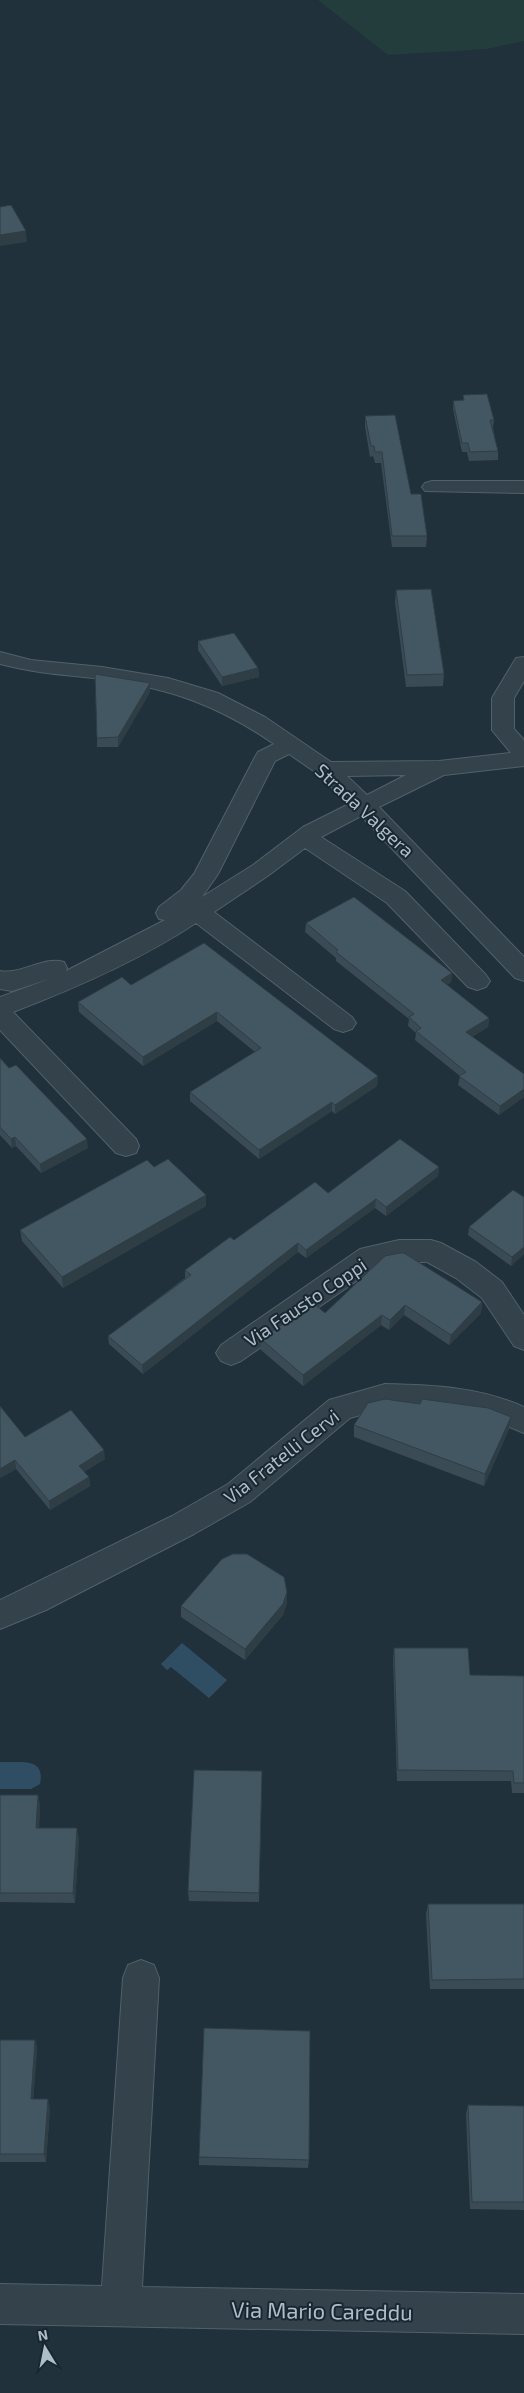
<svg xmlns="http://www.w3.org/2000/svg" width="524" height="2393" font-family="'Exo 2',sans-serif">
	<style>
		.green { fill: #223d3c }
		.water { fill: #304e63 }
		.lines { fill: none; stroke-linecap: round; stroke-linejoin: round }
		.minor-casing { stroke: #52606a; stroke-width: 2 }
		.minor { fill: #34424c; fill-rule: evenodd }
		.wall { fill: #3a4b55 }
		.shaded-wall { fill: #2f3d45 }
		.building { fill: #435763; stroke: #2f3d45 }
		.labels { text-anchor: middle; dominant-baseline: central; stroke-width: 4; stroke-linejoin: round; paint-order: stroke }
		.street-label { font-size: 19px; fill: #afbdc8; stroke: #192731 }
		.near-street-label { font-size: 22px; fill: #afbdc8; stroke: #192731 }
	</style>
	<rect width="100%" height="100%" fill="#20313c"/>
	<path class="green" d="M318,0H524V41L487,49L388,55Z"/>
	<g class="water">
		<path d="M182,1643L227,1680L209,1698L171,1667L167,1670L161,1664Z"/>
		<path d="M0,1762C19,1763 46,1756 40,1784L31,1789H0Z"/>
	</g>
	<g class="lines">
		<g class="minor-casing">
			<g id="minor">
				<path d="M432,481H524V493L425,491L422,487L425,483Z"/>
				<path d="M0,652L31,660L102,667L168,678L218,693L265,717L331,762L439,761L511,753L492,730V698L516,658L524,657V681L514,698V729L524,740V766L444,775L379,807L524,957V981L515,978L361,816L321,837L405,891L486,975L490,981L486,987L477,990L468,987L387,903L305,848L269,875L214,912L352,1017L356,1023L352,1029L343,1032L334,1029L196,923C140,960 76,988 13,1012L136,1139L139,1146L136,1153L126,1156L116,1153L0,1030V997L52,978L12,991L0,989V971C22,975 42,956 64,962L67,968L66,971L165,920L159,919L156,913L159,907L181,890L194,874L255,757L258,752L274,744C218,705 169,688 101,679C67,675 34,673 0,664ZM289,754L318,774L349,804L303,827L253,865L202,897L218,874L275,761ZM406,775L367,795L347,776Z"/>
				<path d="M399,1240H431L441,1243L476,1262L502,1282L524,1315V1350L514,1346L482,1298L456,1278L427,1262H399L378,1266L241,1361L231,1365L221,1361L216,1353L221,1345L360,1249Z"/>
				<path d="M385,1384C433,1385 480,1387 524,1407V1433L487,1418L436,1409L385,1408L350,1418L250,1502L194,1534L46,1610L0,1629V1600L172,1516L228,1484L329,1400Z"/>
				<path d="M141,1960L154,1965L159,1978L142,2287L524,2294V2334L0,2324V2284L102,2286L123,1978L128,1965Z"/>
			</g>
		</g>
		<use href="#minor" class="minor"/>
	</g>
	<g class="wall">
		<path d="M463,395L494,420L493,428L498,451V460L469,461L467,452H462L453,409V401H463Z"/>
		<path d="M365,416L411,494L427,536L426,547H392L381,463H375L373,456L370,457L365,427Z"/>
		<path d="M396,590L444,674L443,686L406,687L395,602Z"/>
		<path d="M198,641L258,668L259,677L222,686L198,650Z"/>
		<path d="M150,683V692L118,747H97V738Z"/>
		<path d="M306,923L452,973L451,982L447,985L489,1018L488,1027L472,1037L524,1074V1097L499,1115L458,1085L460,1076L415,1040L416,1033L408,1026L409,1019L336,961V958L305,932Z"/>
		<path d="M204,943L378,1076L377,1086L335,1114L332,1111L259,1159L190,1101V1092L255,1052L217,1021L143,1066L79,1012L78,1002L131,985Z"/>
		<path d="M0,1058L9,1068L88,1148L41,1173L16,1146L12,1148L0,1135Z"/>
		<path d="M154,1167L206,1195V1206L63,1288L22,1241L20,1230Z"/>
		<path d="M439,1167L438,1176L386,1216L375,1208L306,1258L298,1252L143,1374L109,1344L108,1336L185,1278V1270L234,1240L328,1193Z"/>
		<path d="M524,1197V1254L511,1266L468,1235L469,1227Z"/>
		<path d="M385,1256L482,1302L481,1313L449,1345L404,1315L389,1330L381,1325L303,1386L261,1350V1339L325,1313Z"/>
		<path d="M0,1406L25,1437L105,1459L84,1472L89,1477L90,1486L50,1510L16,1469L0,1478Z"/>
		<path d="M511,1417L509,1429L484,1486L354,1437V1425Z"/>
		<path d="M287,1603L283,1615L245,1660L181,1617V1606Z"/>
		<path d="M394,1648L470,1675L524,1676V1793H512L511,1781H397L393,1658Z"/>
		<path d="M262,1771L259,1902L189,1901L188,1891Z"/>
		<path d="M0,1795H38L40,1805L39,1828L79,1838L75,1903L0,1902Z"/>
		<path d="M428,1904H524V1989H430L426,1914Z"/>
		<path d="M0,2040H35L37,2048L33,2099L50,2108L46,2162H0Z"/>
		<path d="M468,2105L524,2106V2210L470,2209L466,2114Z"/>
		<path d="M199,2157L309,2160L308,2168L199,2165Z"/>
	</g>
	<g class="shaded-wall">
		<path d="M26,231L27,242L0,246V235Z"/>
		<path d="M258,668L259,677L222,686V677Z"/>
		<path d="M150,683V692L118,747V737Z"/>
		<path d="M452,973L451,982L440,989L441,980Z"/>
		<path d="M217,1012V1021L143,1066V1057Z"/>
		<path d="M489,1018L488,1027L465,1041L466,1032Z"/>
		<path d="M378,1076L377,1086L335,1114V1105Z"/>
		<path d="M524,1089V1097L499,1115L500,1106Z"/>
		<path d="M332,1102V1111L259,1159V1150Z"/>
		<path d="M15,1137L16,1146L12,1148L11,1139Z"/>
		<path d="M87,1139L88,1148L41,1173L40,1164Z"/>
		<path d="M439,1167L438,1176L386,1216V1207Z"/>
		<path d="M206,1195V1206L63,1288L62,1277Z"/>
		<path d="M376,1199L375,1208L306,1258V1250Z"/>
		<path d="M298,1243V1252L143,1374L142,1365Z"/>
		<path d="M524,1247V1254L511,1266L512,1257Z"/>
		<path d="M482,1302L481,1313L449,1345L451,1335Z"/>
		<path d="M405,1305L404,1315L389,1330L390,1320Z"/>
		<path d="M382,1315L381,1325L303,1386V1375Z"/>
		<path d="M511,1417L509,1429L484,1486L485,1474Z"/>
		<path d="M104,1450L105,1459L80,1474L79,1466Z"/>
		<path d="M15,1460L16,1469L0,1478V1469Z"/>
		<path d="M89,1477L90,1486L50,1510L49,1501Z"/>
		<path d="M287,1592V1603L283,1615L245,1660V1649Z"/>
		<path d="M38,1795L40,1805L38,1838L36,1828Z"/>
		<path d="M77,1828L79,1838L75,1903L73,1893Z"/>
		<path d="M35,2040L37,2048L33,2108L31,2099Z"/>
		<path d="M48,2099L50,2108L46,2162L44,2154Z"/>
	</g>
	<g class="building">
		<path d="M11,205L26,231L0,235V207Z"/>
		<path d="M487,394L494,420H490L498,451L470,452L468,443H462L453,401L464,400L463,395Z"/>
		<path d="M395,415L411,494H421L427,536H392L382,452H375L374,446H371L365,416Z"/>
		<path d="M431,589L444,674L407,675L396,590Z"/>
		<path d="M234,633L258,668L222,677L198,641Z"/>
		<path d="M95,674L150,683L118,737L97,738Z"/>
		<path d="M354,897L452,973L441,980L489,1018L466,1032L524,1074V1089L500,1106L459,1076L466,1072L416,1031L421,1028L409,1017L414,1014L336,952L338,950L306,923Z"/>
		<path d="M204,943L378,1076L335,1105L332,1102L259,1150L190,1092L261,1048L217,1012L143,1057L78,1002L122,977L131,985Z"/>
		<path d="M0,1058L9,1068L16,1065L87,1139L40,1164L15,1137L11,1139L0,1127Z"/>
		<path d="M400,1139L439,1167L386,1207L376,1199L306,1250L298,1243L142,1365L108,1336L191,1275L185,1270L230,1237L234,1240L315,1182L328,1193Z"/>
		<path d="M168,1159L206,1195L62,1277L20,1230L147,1160L154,1167Z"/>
		<path d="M513,1190L524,1197V1247L512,1257L469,1227Z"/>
		<path d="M400,1253H404L482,1302L451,1335L405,1305L390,1320L382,1315L303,1375L261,1339L313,1303L325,1313L385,1256Z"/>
		<path d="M385,1399L420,1404L422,1399L488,1408L511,1417L485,1474L354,1425L368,1403Z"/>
		<path d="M0,1406L25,1437L71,1410L104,1450L79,1466L89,1477L49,1501L15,1460L0,1469Z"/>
		<path d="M233,1554H247L284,1577L287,1592L283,1604L245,1649L181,1606L222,1559Z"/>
		<path d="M394,1648H468L470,1675L524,1676V1783H514L513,1771L398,1770Z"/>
		<path d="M194,1770L262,1771L259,1893L188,1891Z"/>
		<path d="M0,1795H38L36,1828H77L73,1893H0Z"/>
		<path d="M428,1904H524V1979L432,1980Z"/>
		<path d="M204,2028L310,2031L309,2160L199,2157Z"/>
		<path d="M0,2040H35L31,2099H48L44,2154H0Z"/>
		<path d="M468,2105L524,2106V2202H472Z"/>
	</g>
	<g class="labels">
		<g class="street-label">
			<text transform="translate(365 810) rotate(43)">Strada Valgera</text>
			<text transform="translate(305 1302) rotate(-34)">Via Fausto Coppi</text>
			<text transform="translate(281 1456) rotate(-38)">Via Fratelli Cervi</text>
		</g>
		<g class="near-street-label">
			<text transform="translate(322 2310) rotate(1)">Via Mario Careddu</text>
		</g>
	</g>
	<g transform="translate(45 2348) rotate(350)" stroke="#192731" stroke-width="4" paint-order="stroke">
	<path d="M0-4L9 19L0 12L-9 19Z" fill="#afbdc8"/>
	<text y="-8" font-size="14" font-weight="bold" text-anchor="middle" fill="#afbdc8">N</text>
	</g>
</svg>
